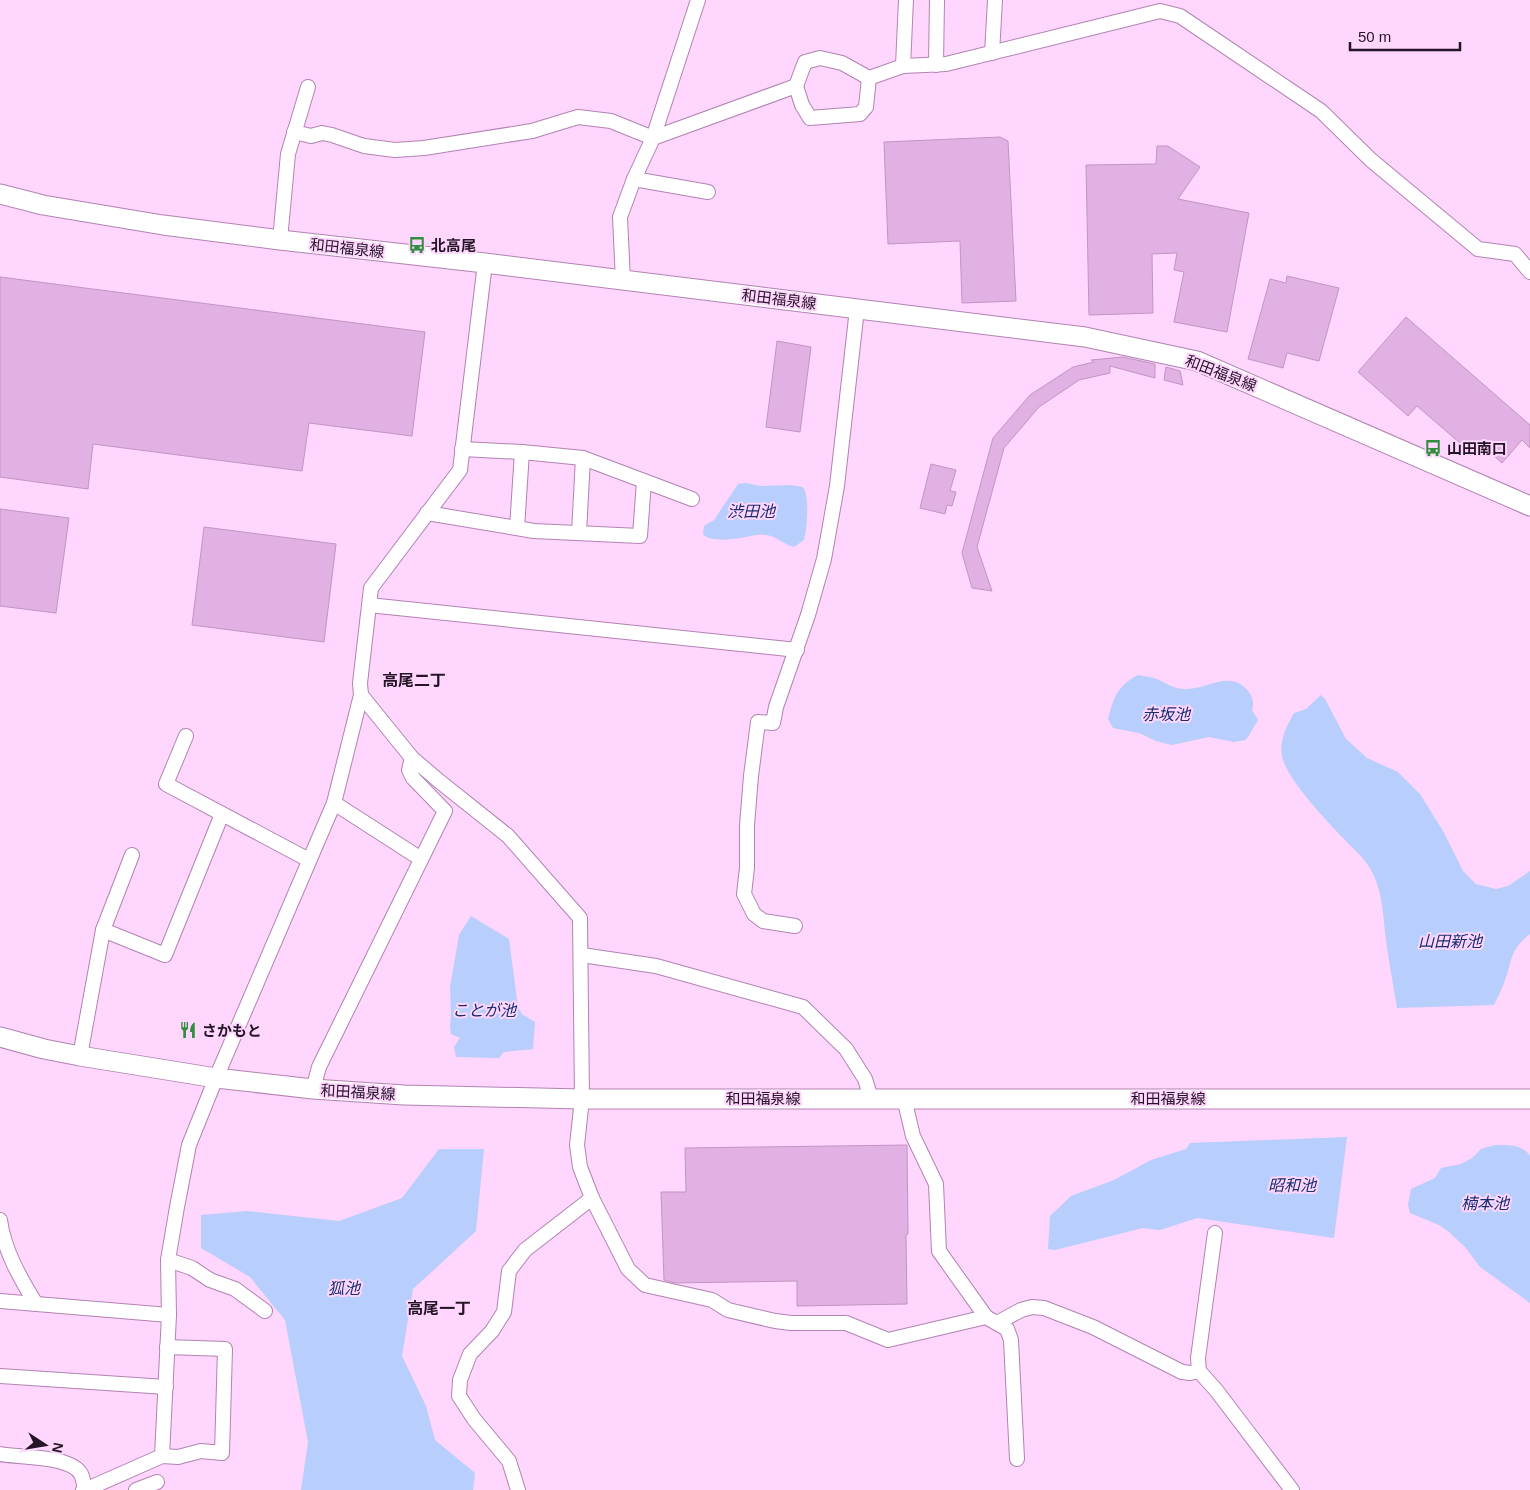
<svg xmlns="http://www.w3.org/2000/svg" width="1530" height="1490" font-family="Arial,'Noto Sans JP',sans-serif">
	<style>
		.water { fill: #b8cefc }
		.building { fill: #e2b1e3; stroke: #c294c3 }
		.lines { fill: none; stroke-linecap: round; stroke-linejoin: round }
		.street-casing { stroke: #b183b2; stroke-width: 16 }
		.secondary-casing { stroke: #b183b2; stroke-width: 21 }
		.street { stroke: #fff; stroke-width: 14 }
		.secondary { stroke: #fff; stroke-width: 19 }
		.labels { text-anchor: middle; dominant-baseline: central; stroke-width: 4; stroke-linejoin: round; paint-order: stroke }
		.poi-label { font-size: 15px; font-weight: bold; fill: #251426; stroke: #fed6fe; text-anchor: start }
		.street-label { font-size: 15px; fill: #251426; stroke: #fed6fe }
		.water-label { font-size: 16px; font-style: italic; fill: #172e6f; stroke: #fed6fe }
		.neighbourhood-label { font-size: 16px; font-weight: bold; fill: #251426; stroke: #fed6fe }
	</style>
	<rect width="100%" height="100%" fill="#fed6fe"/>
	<g class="water">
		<path d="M746,483L760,486L791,485L803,487C810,497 807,528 804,540L794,547C779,543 776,533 757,535C744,537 713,545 703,534L704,526L714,520L738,484Z"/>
		<path d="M1138,675C1143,676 1149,677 1154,678C1165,682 1174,690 1187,689C1210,688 1231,669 1249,692C1253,698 1254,703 1252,710L1258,720L1248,737L1245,740L1234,742L1209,737L1172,745L1156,741L1139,733L1113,728L1108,719C1114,697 1117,686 1138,675Z"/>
		<path d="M1321,695L1325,699L1346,739L1367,758L1398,772L1420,794L1443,831L1463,871L1476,884L1496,889L1508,886L1530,871V934C1508,951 1513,961 1504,983C1501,991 1497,998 1494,1005L1397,1008C1393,983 1388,958 1385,932C1383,913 1382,894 1374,876C1366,858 1356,852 1343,838C1326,820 1287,780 1282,756C1279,740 1287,726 1294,713L1306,709Z"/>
		<path d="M471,916L509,939L518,1007L522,1014L535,1022L533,1049L504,1052L499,1058L456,1057L454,1047L460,1038L451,1034L450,1027L451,1015L450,987L459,935Z"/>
		<path d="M1347,1137L1334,1238L1197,1218L1160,1230L1143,1228L1055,1250L1048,1249L1050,1216L1071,1196L1114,1180L1151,1160L1186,1149L1190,1143Z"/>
		<path d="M1495,1145C1508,1145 1522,1144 1530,1156V1303L1480,1267L1465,1247L1449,1232L1439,1225L1410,1213L1408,1205L1411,1189L1435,1178L1441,1168L1461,1164L1472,1158L1481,1149Z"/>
		<path d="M439,1149H484L476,1231L413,1289L402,1356L426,1406L435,1440L475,1473L473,1490H301L308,1442L285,1320L250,1277L201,1248V1215L247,1211L339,1221L402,1198Z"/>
	</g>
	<g class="building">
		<path d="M1000,137L1008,141L1016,301L962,303L960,241L888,244L884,142Z"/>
		<path d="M1157,146H1168L1200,167L1178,199L1249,213L1227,332L1174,322L1184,272L1174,270L1177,253L1152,254L1153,313L1089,315L1086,165L1156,164Z"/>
		<path d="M1287,276L1339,288L1319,361L1287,353L1283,368L1248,359L1270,279L1286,283Z"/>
		<path d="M0,277L425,332L412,436L309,423L302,471L93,444L88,489L0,477Z"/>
		<path d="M1406,317L1530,425V448L1522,440L1502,463L1484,447L1475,456L1417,406L1408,416L1358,372Z"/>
		<path d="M777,341L811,347L800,432L766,427Z"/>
		<path d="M1123,357L1155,364V378L1110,366V373L1079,380L1039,407L1004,448L977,547L992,591L972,588L962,553L993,438L1030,395L1073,367L1094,362L1091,360Z"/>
		<path d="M1166,367L1180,371L1183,385L1164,380Z"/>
		<path d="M931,464L956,470L950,491L956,492L952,506L947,505L945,514L920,508Z"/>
		<path d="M0,509L69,518L56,613L0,606Z"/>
		<path d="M204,527L336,544L324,642L192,625Z"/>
		<path d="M907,1145L908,1234L906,1235L907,1304L797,1306V1281L675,1283L664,1280L661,1192H686L685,1148Z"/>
	</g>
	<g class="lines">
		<g class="street-casing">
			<g id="street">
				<path d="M992,53L995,0"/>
				<path d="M936,65L937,0"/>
				<path d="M903,66L906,0"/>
				<path d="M796,86L802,105L810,118L860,114L866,107L869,78"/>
				<path d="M294,132L311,136L322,133L332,135L364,146L395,150L424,148L532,131L578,117L611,121L653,138L796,86L805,62L820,58L842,63L869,78L903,66L946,64L1160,11L1180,16L1321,111L1371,160L1478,249L1515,254L1530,272"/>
				<path d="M634,179L708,192"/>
				<path d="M280,240L288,154L308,87"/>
				<path d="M623,281L620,217L634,179L653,138L698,0"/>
				<path d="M462,449L522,452L583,458L692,499"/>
				<path d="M427,513L534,531L640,536L644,481"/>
				<path d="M517,528L522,452"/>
				<path d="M579,533L583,458"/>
				<path d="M369,605L797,650"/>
				<path d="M361,695L412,758L439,781L508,836L580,918L582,1099L577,1145L580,1167L592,1198L628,1269L645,1285L712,1300L728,1310L775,1321L791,1323H846L888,1340L986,1317"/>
				<path d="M186,736L166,784L309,860"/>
				<path d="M334,803L421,859"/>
				<path d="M795,926L763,921L754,914L744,894L747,868V825L751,776L758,722L773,723L776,707L808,615L824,559L837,486L857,309"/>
				<path d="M103,930L165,955L222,814"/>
				<path d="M582,955L656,966L803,1007L846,1049L865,1079L871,1098"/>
				<path d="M80,1056L103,930L132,855"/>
				<path d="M313,1089L319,1067L445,811L413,778L409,770L412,758"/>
				<path d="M904,1098L913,1136L936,1184L939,1251L986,1317L1007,1329L1011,1340L1017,1459"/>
				<path d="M0,1220C4,1250 20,1278 36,1304"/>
				<path d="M1215,1233L1198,1358L1199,1371L1216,1390L1292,1490"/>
				<path d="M168,1260L192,1268L210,1280L235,1289L265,1311"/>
				<path d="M0,1301L169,1315"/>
				<path d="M997,1323L1021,1310L1032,1307L1044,1308L1093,1327L1182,1372L1190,1373L1199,1371"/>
				<path d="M0,1376L166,1387"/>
				<path d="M0,1454C20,1458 70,1455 81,1474C83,1478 84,1485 85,1489L83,1490"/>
				<path d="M162,1456L169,1315L168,1260L177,1207L189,1145L216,1078L334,803L361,695L360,683L371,588L460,470L485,263"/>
				<path d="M85,1490L162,1456L178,1457L201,1451L222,1453L225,1349L167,1347"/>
				<path d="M136,1490L157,1482"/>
				<path d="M518,1490L509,1461L474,1419L459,1396L460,1380L470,1354L492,1331L504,1312L509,1271L525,1250L592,1198"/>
			</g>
		</g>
		<g class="secondary-casing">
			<g id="secondary">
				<path d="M0,194L43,205L163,225L280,240L485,263L1085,337L1197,361L1530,506"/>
				<path d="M0,1037L44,1049L80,1056L216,1078L313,1089L404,1095L582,1099H1530"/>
			</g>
		</g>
		<use href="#street" class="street"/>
		<use href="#secondary" class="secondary"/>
	</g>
	<defs>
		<g id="bus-bare" transform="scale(1.35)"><path d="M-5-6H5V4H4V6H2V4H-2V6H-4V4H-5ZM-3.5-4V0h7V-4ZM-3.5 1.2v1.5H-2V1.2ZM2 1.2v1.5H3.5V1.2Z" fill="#328d3e" stroke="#fed6fe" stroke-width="2.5" paint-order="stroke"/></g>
		<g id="restaurant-bare" transform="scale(1.35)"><path d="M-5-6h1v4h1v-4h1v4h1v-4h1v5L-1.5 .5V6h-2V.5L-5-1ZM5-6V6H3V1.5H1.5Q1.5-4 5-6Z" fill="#328d3e" stroke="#fed6fe" stroke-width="2.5" paint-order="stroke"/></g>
	</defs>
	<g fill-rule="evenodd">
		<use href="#bus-bare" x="417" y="245"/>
		<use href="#bus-bare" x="1433" y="448"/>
		<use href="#restaurant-bare" x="188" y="1030"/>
	</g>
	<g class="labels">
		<g class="poi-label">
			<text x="431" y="245">北高尾</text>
			<text x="1447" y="448">山田南口</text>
			<text x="202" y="1030">さかもと</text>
		</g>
		<g class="street-label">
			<text transform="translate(347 248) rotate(6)">和田福泉線</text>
			<text transform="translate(779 299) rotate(7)">和田福泉線</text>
			<text transform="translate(1221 373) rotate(21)">和田福泉線</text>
			<text transform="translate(358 1092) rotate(3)">和田福泉線</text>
			<text x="763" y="1098">和田福泉線</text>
			<text x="1168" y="1098">和田福泉線</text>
		</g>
		<g class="water-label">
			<text x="751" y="511">渋田池</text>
			<text x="1166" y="714">赤坂池</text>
			<text x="1450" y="941">山田新池</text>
			<text x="484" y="1010">ことが池</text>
			<text x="1292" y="1185">昭和池</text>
			<text x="1485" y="1203">楠本池</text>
			<text x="344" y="1288">狐池</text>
		</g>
		<g class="neighbourhood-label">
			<text x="414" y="680">高尾二丁</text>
			<text x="439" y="1308">高尾一丁</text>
		</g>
	</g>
	<g transform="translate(45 1445) rotate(102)" stroke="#fed6fe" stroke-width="4" paint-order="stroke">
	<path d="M0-4L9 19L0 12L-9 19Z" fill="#251426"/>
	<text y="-8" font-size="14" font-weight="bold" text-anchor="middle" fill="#251426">N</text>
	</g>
	<path d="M1350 42v8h110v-8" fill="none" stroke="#251426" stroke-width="2.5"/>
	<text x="1358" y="42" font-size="15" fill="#251426" stroke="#fed6fe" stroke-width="4" paint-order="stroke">50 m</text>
</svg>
